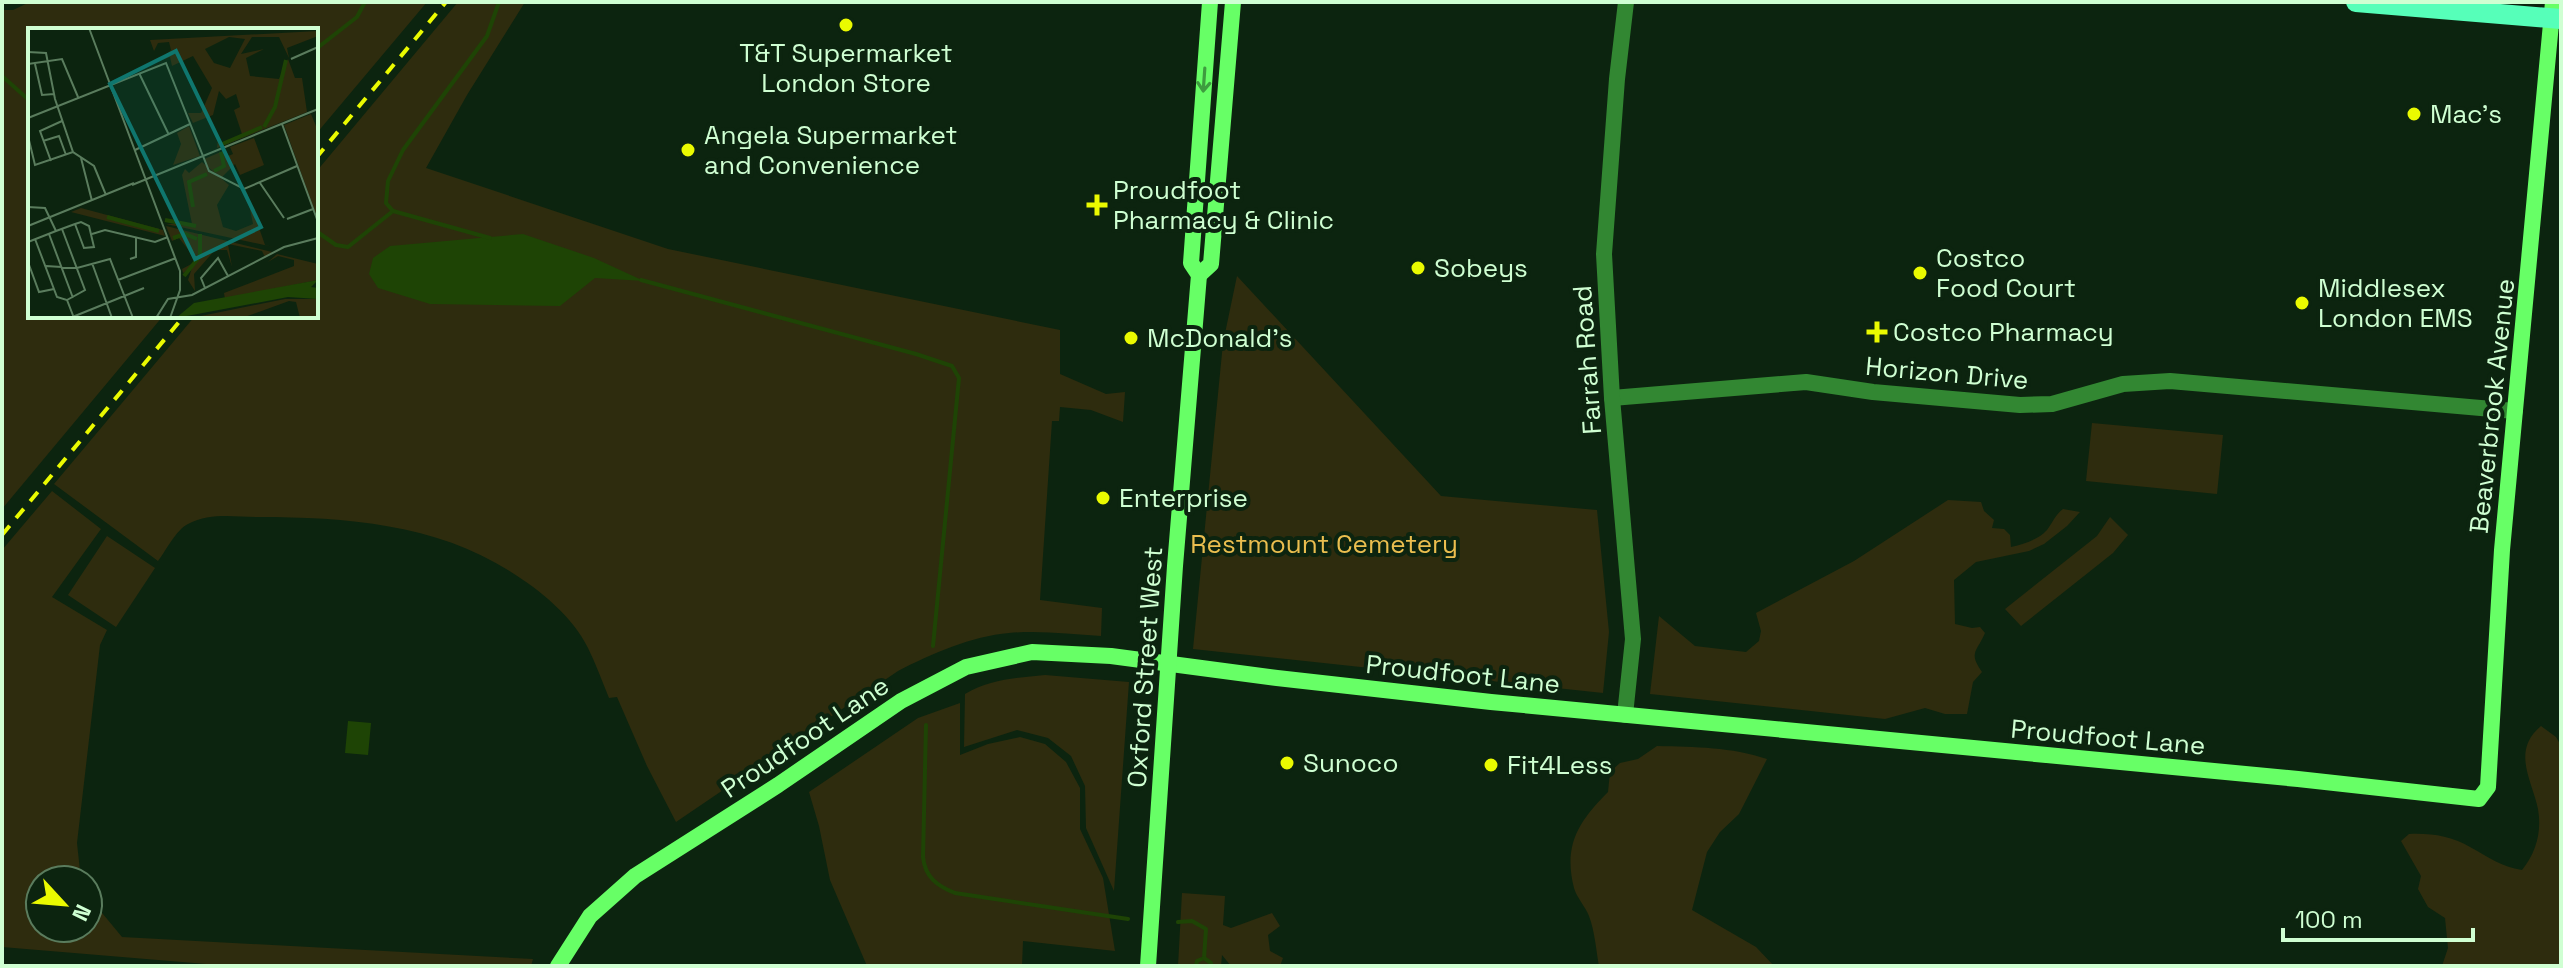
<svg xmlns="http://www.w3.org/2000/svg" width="2563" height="968" font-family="'Space Grotesk',sans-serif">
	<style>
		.green { fill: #2e2c0e }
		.water { fill: #1e4405 }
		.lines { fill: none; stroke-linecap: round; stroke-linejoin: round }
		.stream { stroke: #1e4405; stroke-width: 4 }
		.street { stroke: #328732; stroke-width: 16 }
		.secondary { stroke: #67ff66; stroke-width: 16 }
		.primary { stroke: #56ffb9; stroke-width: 20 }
		.rail { stroke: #eafa00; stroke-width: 4; stroke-dasharray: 12 10; stroke-linecap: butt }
		.oneway { stroke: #3e9c3f }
		.poi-dot { fill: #eafa00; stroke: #0c240f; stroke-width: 3 }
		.labels { text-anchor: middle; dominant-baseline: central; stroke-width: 8; stroke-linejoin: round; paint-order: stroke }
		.poi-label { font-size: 26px; fill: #cfffd2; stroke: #0c240f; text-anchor: start }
		.street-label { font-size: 26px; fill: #cfffd2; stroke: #0c240f }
		.park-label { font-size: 26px; fill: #eabe4f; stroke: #0c240f }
		.inset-river { fill: none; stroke: #1e4405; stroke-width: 4 }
		.inset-road { fill: none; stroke: #5a7c5d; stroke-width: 2 }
		.view { fill: #0f766e; fill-opacity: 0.15; stroke: #0f766e; stroke-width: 4 }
		.inset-edge { fill: none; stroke: #cfffd2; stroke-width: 4 }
	</style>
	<rect width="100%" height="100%" fill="#0c240f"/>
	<g class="green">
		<path d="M30,2H427L316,134V30H30V316H163L2,509V10H13Z"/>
		<path d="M458,2H525L467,95L426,168L668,249L1060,330V374L1106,394L1125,392L1123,422L1091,410L1060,407L1059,421H1052L1040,600L1102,608L1101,636C1070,634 1039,630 1009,633C972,636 931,654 898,671L676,822L647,766L617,697L609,698C602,681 596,664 588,648C573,617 540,590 511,572C437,524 345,517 259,517C235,517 211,512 188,524C176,530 167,549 158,561L54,484L195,316H316V172Z"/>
		<path d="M1237,276L1441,496L1597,510L1609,632L1603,693L1193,649L1223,343Z"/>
		<path d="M2092,423L2223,435L2217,494L2086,481Z"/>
		<path d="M52,491L101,529L52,597L107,630L100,645L77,843L81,880H40V928H88V896L122,937L533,959L531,966H230L2,947V550Z"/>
		<path d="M1948,500L1981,502L1984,511L1994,520L1992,528L2004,529L2010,535L2011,547C2023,544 2038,540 2047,530C2053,522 2055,515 2063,509L2080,512L2067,526L2044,544L2029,551L1976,562L1954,580L1955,624L1972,628L1980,627L1985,633C1977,652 1968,652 1982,672L1973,682L1967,714H1945L1925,708L1885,719L1650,694L1659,616L1695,646L1746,652L1759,641L1761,631L1756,613L1854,561Z"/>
		<path d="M2110,517L2128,535L2113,553L2021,626L2005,609L2097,536Z"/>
		<path d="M107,536L155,568L116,627L68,595Z"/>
		<path d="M1045,675L1129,682L1114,891L1086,828L1085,786L1071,756L1048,738L1017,730L964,747L965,694C990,679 1017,678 1045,675Z"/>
		<path d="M960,703V755L988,744L1020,737L1045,744L1066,762L1080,788V829L1103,878L1115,951L1023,941L1022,966H867L830,880L819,826L809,792L918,718Z"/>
		<path d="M2541,726L2556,737L2561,746V966H2442L2448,948L2445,918L2428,907L2418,889L2421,876L2401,841L2409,834C2431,833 2451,836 2470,847C2489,857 2501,867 2522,870C2536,853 2542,832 2538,809C2532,780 2511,751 2541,726Z"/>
		<path d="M1657,746C1696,747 1731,747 1767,759L1739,814L1720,832L1707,852L1692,910L1756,947L1774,966H1599C1596,950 1595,932 1589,916C1585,906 1577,898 1574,888C1563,845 1579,821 1608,792L1610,772L1620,763L1638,759Z"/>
		<path d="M1182,893L1225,896L1223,925L1231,928L1272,913L1280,926L1268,935L1270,951L1283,958L1280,966H1231L1222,955L1221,966H1178Z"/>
	</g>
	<g class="water">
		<path d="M523,234L594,258L644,281L595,278L560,306L430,304L378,288L369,274L373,258L390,246Z"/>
		<path d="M348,721L371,723L368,755L345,753Z"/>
	</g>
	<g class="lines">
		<g class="stream">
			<path d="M316,49L357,17L365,2"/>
			<path d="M2,76L30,101"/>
			<path d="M316,231L336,245L348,247L393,211"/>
			<path d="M490,238L393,211L386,203L388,181L403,150L487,36L499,2"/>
			<path d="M641,280L916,354L952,366L959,378L933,646"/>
			<path d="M926,725L923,857C925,877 937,886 955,893L1128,919"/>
			<path d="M1178,922L1192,921L1206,929L1204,958L1197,961L1196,966"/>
			<path d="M1204,958L1211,963L1210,966"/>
		</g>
		<g class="street">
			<path d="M1612,398L1806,382L1873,392L2020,405L2052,404L2123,384L2170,381L2515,411"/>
			<path d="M1625,715L1633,639L1612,398L1604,254L1617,79L1626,2"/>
		</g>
		<g class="secondary">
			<path d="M1199,275L1211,264L1233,2"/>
			<path d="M558,966L590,916L635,876L778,785L901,701L966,667L1032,652L1111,656L1277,678L1491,702L2298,779L2479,799L2488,787L2502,550L2553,2"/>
			<path d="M1148,966L1175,566L1199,275L1191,263L1210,2"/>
		</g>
		<path class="primary" d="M2356,2L2561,19"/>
		<g class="rail">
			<path d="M316,158L446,2"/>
			<path d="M2,535L184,316"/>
		</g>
	</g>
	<defs><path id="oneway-shaft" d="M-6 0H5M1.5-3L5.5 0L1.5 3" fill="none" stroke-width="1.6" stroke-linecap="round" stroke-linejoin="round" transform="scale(2)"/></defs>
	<use class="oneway" href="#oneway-shaft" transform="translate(1204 80) rotate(94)"/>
	<g class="poi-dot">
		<circle cx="846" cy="25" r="8"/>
		<circle cx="2414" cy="114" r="8"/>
		<circle cx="688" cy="150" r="8"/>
		<path d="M1093 193h8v8h8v8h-8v8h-8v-8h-8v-8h8z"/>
		<circle cx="1418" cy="268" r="8"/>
		<circle cx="1920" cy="273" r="8"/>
		<circle cx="2302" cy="303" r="8"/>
		<path d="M1873 320h8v8h8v8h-8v8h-8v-8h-8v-8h8z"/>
		<circle cx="1131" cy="338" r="8"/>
		<circle cx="1103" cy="498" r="8"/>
		<circle cx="1287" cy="763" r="8"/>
		<circle cx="1491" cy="765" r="8"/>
	</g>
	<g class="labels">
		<g class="poi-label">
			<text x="846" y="53" text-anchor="middle">T&amp;T Supermarket<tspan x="846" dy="30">London Store</tspan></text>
			<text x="2430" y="114">Mac's</text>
			<text x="704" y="135">Angela Supermarket<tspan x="704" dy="30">and Convenience</tspan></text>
			<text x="1113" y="190">Proudfoot<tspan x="1113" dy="30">Pharmacy &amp; Clinic</tspan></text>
			<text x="1936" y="258">Costco<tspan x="1936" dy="30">Food Court</tspan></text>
			<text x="1434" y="268">Sobeys</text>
			<text x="2318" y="288">Middlesex<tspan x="2318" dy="30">London EMS</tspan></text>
			<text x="1893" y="332">Costco Pharmacy</text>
			<text x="1147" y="338">McDonald's</text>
			<text x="1119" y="498">Enterprise</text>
			<text x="1303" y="763">Sunoco</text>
			<text x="1507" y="765">Fit4Less</text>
		</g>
		<g class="street-label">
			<text transform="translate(1587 360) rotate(-94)">Farrah Road</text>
			<text transform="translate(1947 373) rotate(5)">Horizon Drive</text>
			<text transform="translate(2492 406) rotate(-84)">Beaverbrook Avenue</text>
			<text transform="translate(1145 667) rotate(-86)">Oxford Street West</text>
			<text transform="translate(1463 674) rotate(6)">Proudfoot Lane</text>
			<text transform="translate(805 737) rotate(-34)">Proudfoot Lane</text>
			<text transform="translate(2108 737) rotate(5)">Proudfoot Lane</text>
		</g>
		<g class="park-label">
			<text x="1324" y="544">Restmount Cemetery</text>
		</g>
	</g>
	<g transform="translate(28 28)">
		<rect width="290" height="290" fill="#0c240f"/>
		<path d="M290,3V8L259,20L261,30L251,9H224L213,26L236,21L218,30L222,48L251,51L260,31L267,50H274L279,84L189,120L190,111L193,115L214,106L206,82L212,79L208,66L198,71L191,63L185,87L165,95L160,85H173L184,60L165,28L144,38L142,29L132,33L143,22L141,14L130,15L126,23L122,12ZM201,9L217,11L202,40L186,35L177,21ZM283,86L290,103V192L256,97ZM161,98L172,128L145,137L153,116L149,105ZM226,110L236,137L212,147L207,136L194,149L181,141L176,131L195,123L198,129L205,126L202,119ZM174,134L201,157L189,177L195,199L208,203L225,196L218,162L237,217L250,220L138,196H164L154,147L157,141L161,145ZM53,180L135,202L137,208L43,184ZM138,198L244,224L237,229L234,223L200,216L204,239L199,222H187L166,246L167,263L160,252L164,240L155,245L154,241L169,233L151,210L144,213ZM249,226L290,236V252L197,271L196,265L266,238V232L250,228L240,234ZM257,271H290V290H272L268,274L261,273L214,290H163Z" fill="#2e2c0e" fill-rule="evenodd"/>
		<path d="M290,252L283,259L290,260V271L260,269L148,290L166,275Z" fill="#1e4405"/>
		<path class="inset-river" d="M236,99L247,79L258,32M192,117L234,99M186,143L196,138L193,124M165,179L161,154L179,146M79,189L131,203M137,192L168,198M145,210L157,206L169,211M156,248L172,228V206"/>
		<path class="inset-road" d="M61,0L152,243V262L142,290M0,24L18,25L27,71L45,124L66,138L78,167M263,31L290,19M0,36L34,31L50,69M7,36L14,67L26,66M111,45L141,107M0,90L138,35L181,143L216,161L269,138M254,96L290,194M0,108L7,137L45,124M15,113L31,108L38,127M107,122L162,96M53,130L64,173M23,133L12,103L34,93M232,155L256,190M104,157L290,81M0,179L17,180L28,203M259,191L285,181M0,198L106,155M34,201L57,262L39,272M21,206L45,270M64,206L77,202L127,214L140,209M7,211L29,269L39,272L46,290M0,214L28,203L47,196L53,194L61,198L66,219L56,220L47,196M102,231L108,229V210M0,234L11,264L26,261M64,235L84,290M18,238L49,240L82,231L105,290M90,252L148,230M177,260L173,250L190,230L200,248M42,290L116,260M128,290L140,271L164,267L256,219L290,210"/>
		<path class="view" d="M148,23L233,199L167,231L82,56Z"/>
		<rect width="290" height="290" class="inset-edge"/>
	</g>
	<rect width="2563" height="968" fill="none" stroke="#cfffd2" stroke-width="8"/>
	<g transform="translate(64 904) rotate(116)"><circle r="38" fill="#0c240f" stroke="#5a7c5d" stroke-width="2"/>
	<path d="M0-6L14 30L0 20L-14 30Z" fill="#eafa00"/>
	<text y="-12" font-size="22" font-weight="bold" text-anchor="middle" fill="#cfffd2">N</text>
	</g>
	<path d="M2283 928v12h190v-12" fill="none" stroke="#cfffd2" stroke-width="4"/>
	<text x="2295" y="928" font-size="24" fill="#cfffd2" stroke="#0c240f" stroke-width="6" paint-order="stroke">100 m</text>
</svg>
